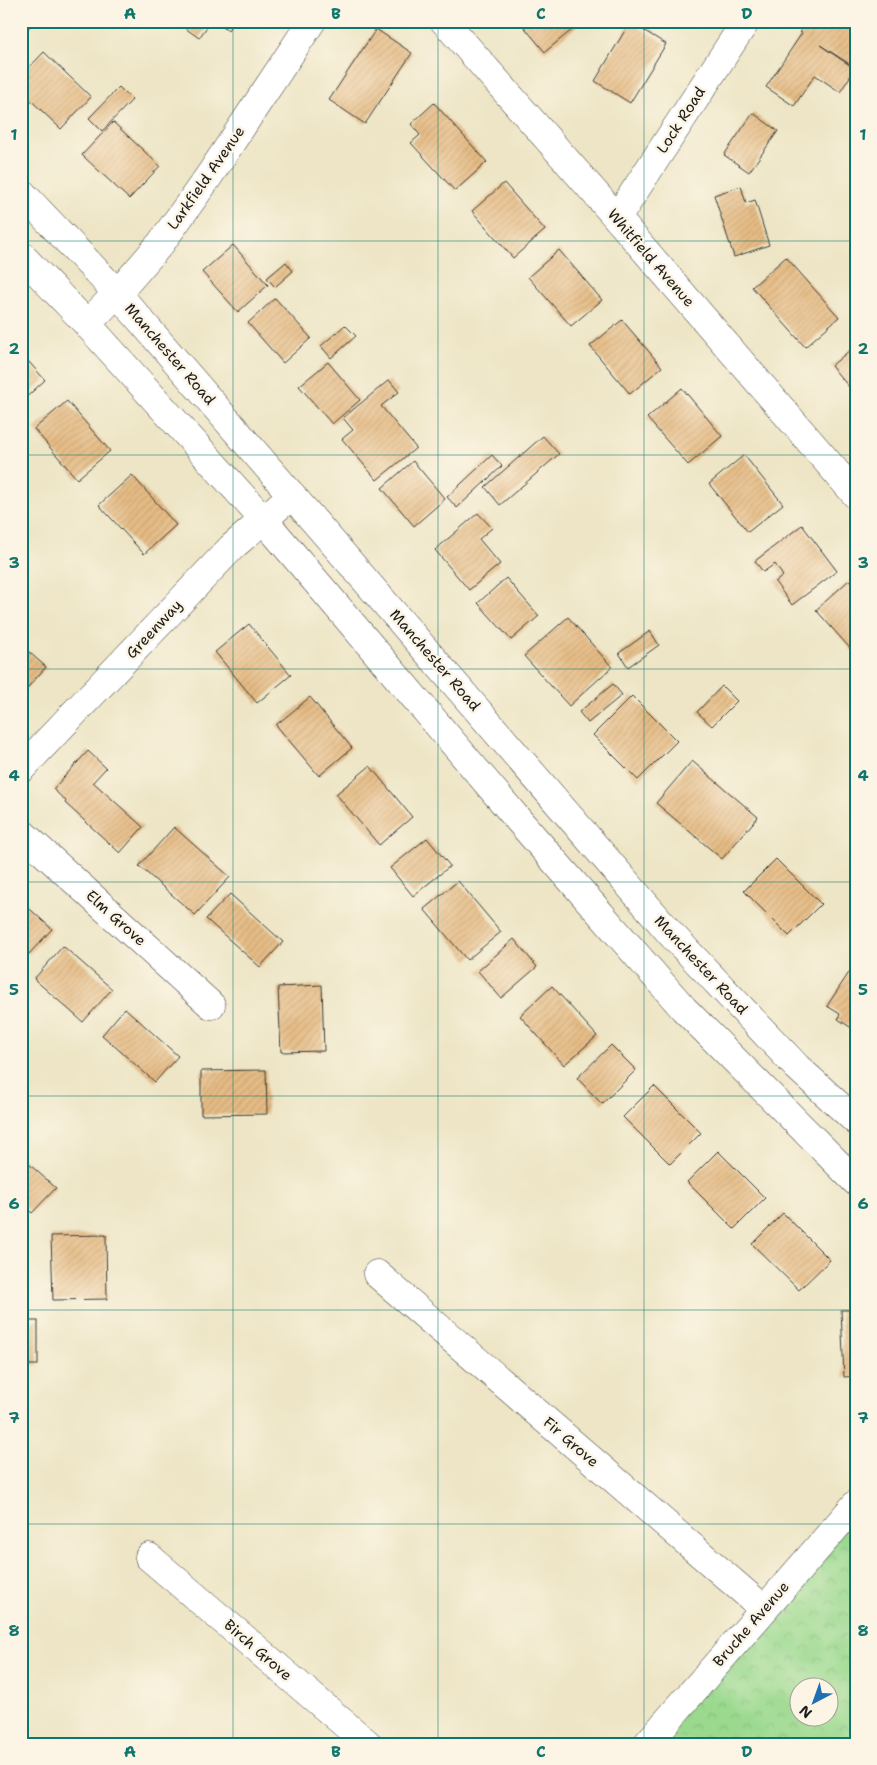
<svg xmlns="http://www.w3.org/2000/svg" width="877" height="1765" font-family="'Shantell Sans',sans-serif">
	<style>
		.park { fill: url(#park-crowns); stroke: #5b7a55; fill-rule: evenodd }
		.building { fill: url(#building-hatch) }
		.lines { fill: none; stroke-linecap: round; stroke-linejoin: round }
		.minor-casing { stroke: #3b3a35; stroke-width: 29 }
		.major-casing { stroke: #3b3a35; stroke-width: 29 }
		.minor { stroke: #fff; stroke-width: 28 }
		.major { stroke: #fff; stroke-width: 28 }
		.grid { fill: none; stroke: #0f766e; stroke-width: 1; stroke-opacity: 0.55 }
		.labels { text-anchor: middle; dominant-baseline: central; stroke-width: 5; stroke-linejoin: round; paint-order: stroke }
		.street-label { font-size: 15px; fill: #1c1c1c; stroke: #fcf5e5 }
		.neatline { fill: none; stroke: #0f766e; stroke-width: 2 }
		.grid-label { font-size: 16px; text-anchor: middle; font-weight: bold; fill: #0f766e }
	</style>
	<defs>
		<pattern id="park-crowns" width="20" height="18" patternUnits="userSpaceOnUse" patternTransform="scale(1.25)"><rect width="20" height="18" fill="#9ad98e"/><path d="M2 6a3 3 0 1 1 6 0M12 15a3 3 0 1 1 6 0" fill="none" stroke="#84ba7a"/></pattern>
		<pattern id="building-hatch" width="6" height="6" patternUnits="userSpaceOnUse" patternTransform="scale(1.25)"><rect width="6" height="6" fill="#e6bc85"/><path d="M-1 1l2-2M0 6l6-6M5 7l2-2" fill="none" stroke="#c5a172"/></pattern>
	</defs>
	<rect width="100%" height="100%" fill="#fcf5e5"/>
	<filter id="ink" filterUnits="userSpaceOnUse"><feTurbulence type="fractalNoise" baseFrequency=".02" numOctaves="2"/><feDisplacementMap in="SourceGraphic" scale="10" xChannelSelector="R" yChannelSelector="G"/><feConvolveMatrix kernelMatrix="1 2 1 2 8 2 1 2 1" color-interpolation-filters="sRGB"/></filter>
	<filter id="wash" filterUnits="userSpaceOnUse"><feTurbulence type="fractalNoise" baseFrequency=".0096" numOctaves="4" result="noise"/><feDisplacementMap in="SourceGraphic" scale="20" xChannelSelector="R" yChannelSelector="G"/><feGaussianBlur stdDeviation="1.12" result="paint"/><feColorMatrix in="noise" values="0 0 0 0 0 0 0 0 0 0 0 0 0 0 0 0 0 1.4 0 .05"/><feComposite in="paint" operator="in"/></filter>
	<g filter="url(#wash)">
		<rect width="100%" height="100%" fill="#ede5c5"/>
		<path class="park" d="M856,1507V1744H647ZM800,1688H830V1718H800Z"/>
		<g id="blocks">
			<g class="building">
				<path d="M21,21H35L21,36Z"/>
				<path d="M175,21H205L209,24L199,38Z"/>
				<path d="M216,21H234L228,30Z"/>
				<path d="M519,21H577L579,24L545,52Z"/>
				<path d="M808,21H849L846,26L856,32V68L820,45L855,69L840,92L815,75L794,106L766,87L802,33L800,32Z"/>
				<path d="M630,22L666,44L630,103L595,81Z"/>
				<path d="M376,29L412,53L365,124L329,100Z"/>
				<path d="M44,52L91,97L61,129L21,91V76Z"/>
				<path d="M119,87L132,100L102,131L89,118Z"/>
				<path d="M434,103L487,162L455,191L411,143L420,135L411,124Z"/>
				<path d="M753,113L778,131L749,172L724,155Z"/>
				<path d="M113,122L160,166L129,199L82,155Z"/>
				<path d="M504,183L545,230L513,258L472,211Z"/>
				<path d="M741,186L746,203L755,200L769,245L734,257L714,195Z"/>
				<path d="M233,245L268,285L238,312L202,272Z"/>
				<path d="M559,250L602,300L571,326L528,277Z"/>
				<path d="M786,257L839,317L805,347L752,287Z"/>
				<path d="M286,262L293,271L275,287L267,278Z"/>
				<path d="M275,298L311,338L283,363L248,323Z"/>
				<path d="M622,320L662,367L630,394L590,346Z"/>
				<path d="M345,325L356,336L331,358L321,346Z"/>
				<path d="M856,345V395L831,366Z"/>
				<path d="M21,353L45,380L21,402Z"/>
				<path d="M328,362L360,400L332,424L299,386Z"/>
				<path d="M389,380L399,392L381,406L416,448L377,480L342,439L353,430L343,418Z"/>
				<path d="M682,388L722,436L688,465L647,418Z"/>
				<path d="M67,401L110,451L77,479L34,429Z"/>
				<path d="M543,436L559,454L500,505L485,487Z"/>
				<path d="M492,455L502,466L457,508L447,497Z"/>
				<path d="M744,455L783,504L748,532L709,484Z"/>
				<path d="M413,461L445,499L414,526L382,488Z"/>
				<path d="M132,475L176,525L144,554L99,505Z"/>
				<path d="M478,513L492,528L479,539L500,564L469,590L435,550Z"/>
				<path d="M802,525L837,571L792,605L775,582L783,576L775,564L763,572L755,561Z"/>
				<path d="M506,578L539,616L511,640L478,603Z"/>
				<path d="M849,580L856,587V655L816,610Z"/>
				<path d="M568,617L612,667L569,706L524,656Z"/>
				<path d="M249,624L291,675L257,703L215,652Z"/>
				<path d="M650,631L659,645L628,667L619,653Z"/>
				<path d="M21,645L46,667L21,695Z"/>
				<path d="M613,684L622,695L588,723L579,712Z"/>
				<path d="M722,686L737,701L712,726L697,712Z"/>
				<path d="M632,696L677,741L638,780L593,735Z"/>
				<path d="M310,697L352,748L319,776L276,725Z"/>
				<path d="M88,751L106,768L93,782L143,827L120,853L65,803L66,801L53,789Z"/>
				<path d="M692,761L758,817L722,859L656,803Z"/>
				<path d="M370,766L412,817L379,845L336,794Z"/>
				<path d="M174,827L230,877L195,915L139,866Z"/>
				<path d="M427,838L450,866L413,896L390,868Z"/>
				<path d="M776,859L821,904L789,936L744,891Z"/>
				<path d="M458,881L501,932L467,960L424,909Z"/>
				<path d="M230,894L283,942L260,967L206,919Z"/>
				<path d="M21,901L52,929L29,954L21,947Z"/>
				<path d="M514,939L537,967L501,998L478,971Z"/>
				<path d="M63,946L112,989L83,1022L34,979Z"/>
				<path d="M856,962V1031L838,1019L840,1014L827,1006Z"/>
				<path d="M322,985L324,1051L281,1052L278,987Z"/>
				<path d="M552,986L597,1036L564,1065L520,1016Z"/>
				<path d="M125,1008L178,1056L155,1082L102,1035Z"/>
				<path d="M611,1045L636,1070L602,1104L577,1078Z"/>
				<path d="M266,1070L267,1114L201,1115V1071Z"/>
				<path d="M654,1086L701,1133L670,1164L623,1117Z"/>
				<path d="M718,1151L765,1198L734,1229L687,1182Z"/>
				<path d="M21,1157L56,1188L32,1213L21,1203Z"/>
				<path d="M783,1213L830,1260L799,1290L752,1244Z"/>
				<path d="M106,1235L107,1299L53,1300L51,1236Z"/>
				<path d="M841,1310H856V1376L844,1377Z"/>
				<rect x="21" y="1321" width="17" height="44"/>
			</g>
		</g>
	</g>
	<g filter="url(#ink)">
		<use href="#blocks" fill-opacity="0" stroke="#3b3a35" stroke-width="1"/>
		<g class="lines">
			<g class="minor-casing">
				<g id="minor">
					<path d="M444,21L617,218L856,495"/>
					<path d="M617,218L746,21"/>
					<path d="M87,324L123,287L161,243L209,176L312,21"/>
					<path d="M21,769L232,547L292,495"/>
					<path d="M21,832L211,1005"/>
					<path d="M377,1274L764,1609"/>
					<path d="M149,1557L368,1744"/>
					<path d="M647,1744L856,1504"/>
				</g>
			</g>
			<g class="major-casing">
				<g id="major">
					<path d="M21,192L117,293L671,934L797,1067L856,1121"/>
					<path d="M21,255L87,324L263,519L521,823L684,1009L856,1182"/>
				</g>
			</g>
			<use href="#minor" class="minor"/>
			<use href="#major" class="major"/>
		</g>
	</g>
	<path class="grid" d="M233,21V1744M438,21V1744M644,21V1744M21,241H856M21,455H856M21,669H856M21,882H856M21,1096H856M21,1310H856M21,1524H856"/>
	<g class="labels">
		<g class="street-label">
			<text transform="translate(681 120) rotate(-57)">Lock Road</text>
			<text transform="translate(206 178) rotate(-55)">Larkfield Avenue</text>
			<text transform="translate(651 258) rotate(49)">Whitfield Avenue</text>
			<text transform="translate(170 354) rotate(49)">Manchester Road</text>
			<text transform="translate(154 629) rotate(-47)">Greenway</text>
			<text transform="translate(435 660) rotate(49)">Manchester Road</text>
			<text transform="translate(116 918) rotate(42)">Elm Grove</text>
			<text transform="translate(701 965) rotate(47)">Manchester Road</text>
			<text transform="translate(571 1442) rotate(41)">Fir Grove</text>
			<text transform="translate(751 1624) rotate(-49)">Bruche Avenue</text>
			<text transform="translate(258 1650) rotate(41)">Birch Grove</text>
		</g>
	</g>
	<rect width="877" height="1765" fill="none" stroke="#fcf5e5" stroke-width="55"/>
	<g transform="translate(814 1702) rotate(221)"><circle r="24" fill="#fcf5e5" stroke="#a29e95"/>
	<path d="M0-4L9 19L0 12L-9 19Z" fill="#1f6fb2"/>
	<text y="-8" font-size="14" font-weight="bold" text-anchor="middle" fill="#1c1c1c">N</text>
	</g>
	<rect x="28" y="28" width="822" height="1710" class="neatline"/>
	<g class="grid-label">
		<text x="130" y="19">A</text>
		<text x="336" y="19">B</text>
		<text x="541" y="19">C</text>
		<text x="747" y="19">D</text>
		<text x="14" y="140">1</text>
		<text x="863" y="140">1</text>
		<text x="14" y="354">2</text>
		<text x="863" y="354">2</text>
		<text x="14" y="568">3</text>
		<text x="863" y="568">3</text>
		<text x="14" y="781">4</text>
		<text x="863" y="781">4</text>
		<text x="14" y="995">5</text>
		<text x="863" y="995">5</text>
		<text x="14" y="1209">6</text>
		<text x="863" y="1209">6</text>
		<text x="14" y="1423">7</text>
		<text x="863" y="1423">7</text>
		<text x="14" y="1636">8</text>
		<text x="863" y="1636">8</text>
		<text x="130" y="1757">A</text>
		<text x="336" y="1757">B</text>
		<text x="541" y="1757">C</text>
		<text x="747" y="1757">D</text>
	</g>
</svg>
